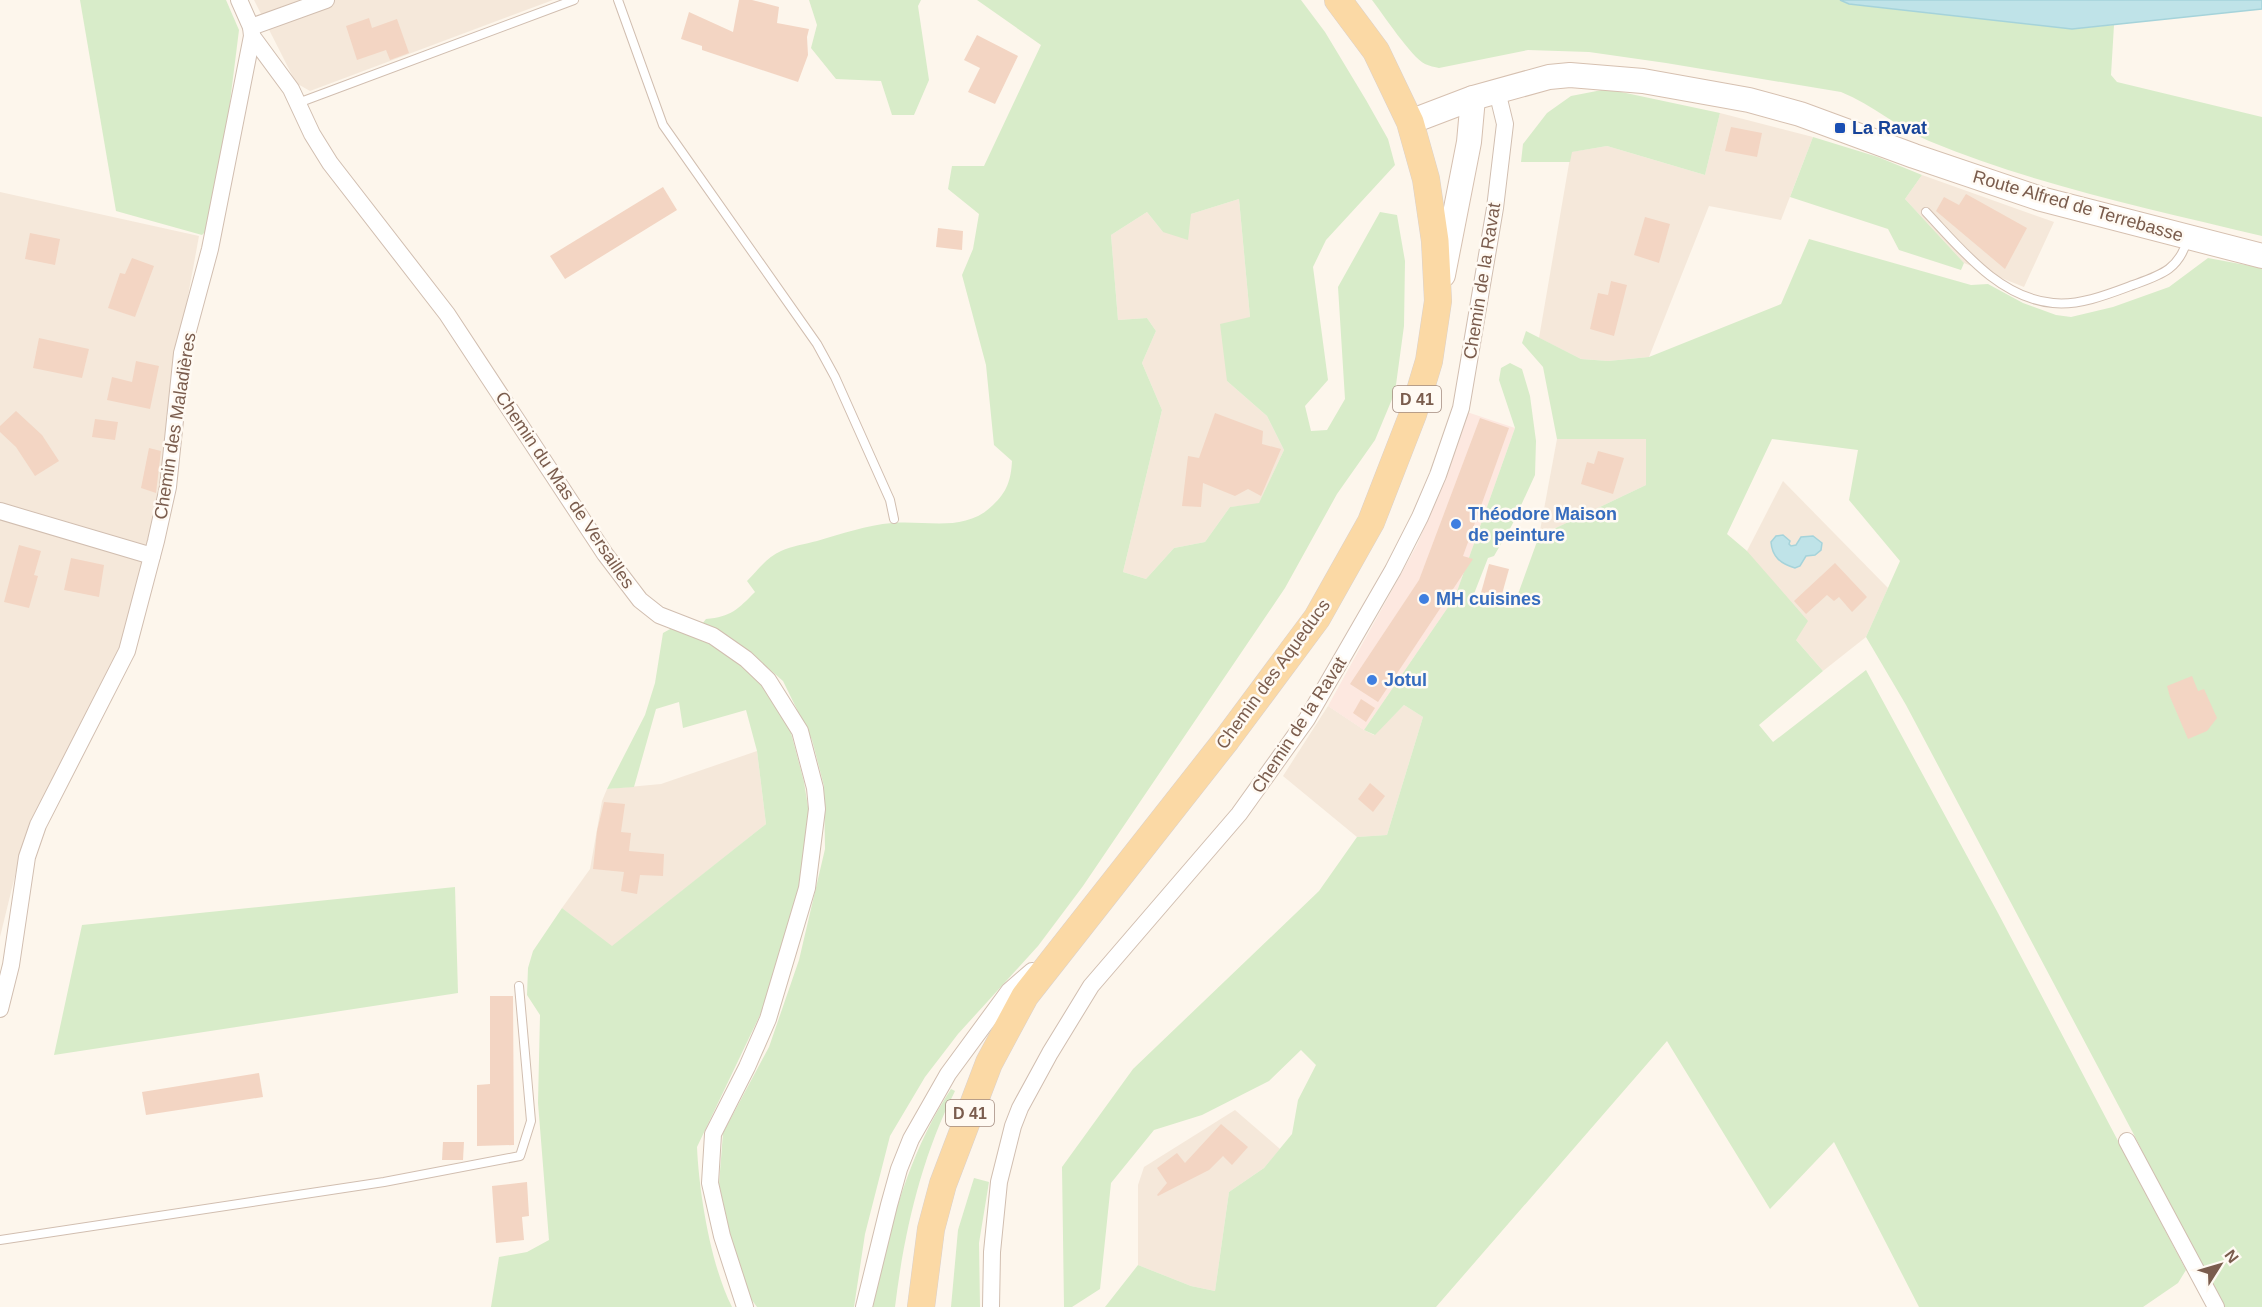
<svg xmlns="http://www.w3.org/2000/svg" width="2262" height="1307" font-family="Helvetica,sans-serif">
	<style>
		.residential { fill: #f5e8da }
		.commercial { fill: #fde8e0 }
		.green { fill: #d8ecc9; fill-rule: evenodd }
		.water { fill: #bfe3e8; stroke: #a5d3da; stroke-width: 1.5 }
		.building { fill: #f3d5c3 }
		.lines { fill: none; stroke-linecap: round; stroke-linejoin: round }
		.lane-casing { stroke: #d1beb0; stroke-width: 10 }
		.street-casing { stroke: #d1beb0; stroke-width: 18 }
		.secondary-casing { stroke: #d6c0b0; stroke-width: 26 }
		.primary-casing { stroke: #dad1cd; stroke-width: 28 }
		.lane { stroke: #fff; stroke-width: 8 }
		.street { stroke: #fff; stroke-width: 16 }
		.secondary { stroke: #fff; stroke-width: 24 }
		.primary { stroke: #fbd9a5; stroke-width: 27 }
		.transit-dot { fill: #1a4fb4; stroke: #fffaf3; stroke-width: 2 }
		.shop-dot { fill: #3f7fe0; stroke: #fffaf3; stroke-width: 2 }
		.labels { text-anchor: middle; dominant-baseline: central; stroke-width: 5; stroke-linejoin: round; paint-order: stroke }
		.shield { fill: #fffaf3; stroke: #a28b7f; stroke-width: 1.5 }
		.shield-label { font-size: 16px; font-weight: bold; fill: #7a5c4d }
		.transit-label { font-size: 18px; font-weight: bold; fill: #164399; stroke: #fffaf3; text-anchor: start }
		.street-label { font-size: 18px; fill: #7a5c4d; stroke: #fffaf3 }
		.shop-label { font-size: 18px; font-weight: bold; fill: #366cbe; stroke: #fffaf3; text-anchor: start }
	</style>
	<rect width="100%" height="100%" fill="#fdf6ec"/>
	<g class="residential">
		<path d="M254,0H553L310,91L296,83Z"/>
		<path d="M1720,113L1813,137L1781,220L1709,206L1649,357L1608,361L1581,359L1539,338L1571,152L1607,146L1705,175Z"/>
		<path d="M1922,175L2054,222L2024,287L1964,263L1905,199Z"/>
		<path d="M0,192L199,236L171,388L160,495L118,652L22,847L0,937Z"/>
		<path d="M1239,199L1250,317L1227,381L1267,416L1284,450L1259,504L1230,507L1205,542L1174,548L1146,579L1123,572L1162,410L1142,363L1156,331L1147,318L1118,320L1111,235L1147,212L1163,232L1191,214Z"/>
		<path d="M1646,438V485L1539,536L1557,439Z"/>
		<path d="M1783,481L1888,588L1866,637L1823,671L1796,640L1747,551Z"/>
		<path d="M1404,705L1423,717L1387,835L1357,837L1283,776L1328,706L1364,730L1374,735Z"/>
		<path d="M757,751L766,824L612,947L562,908L590,869L602,801L607,789L661,784Z"/>
		<path d="M1235,1110L1280,1149L1264,1168L1229,1192L1215,1291L1191,1286L1138,1265V1185L1144,1167Z"/>
	</g>
	<path class="commercial" d="M1467,412L1515,428L1455,597L1364,730L1328,706L1417,545L1456,449Z"/>
	<g class="green">
		<path d="M80,0H226L239,30L229,110L205,232L202,235L116,211Z"/>
		<path d="M809,0H921L918,6L929,80L914,115H892L881,81L836,79L811,48L817,25Z"/>
		<path d="M977,0H1301L1325,32L1366,100L1388,139L1395,165L1326,240L1313,267L1328,380L1305,406L1311,431L1327,430L1345,399L1338,287L1380,212L1397,215L1405,261L1404,326L1395,392L1375,440L1337,494L1285,588L1083,886L1038,946L958,1034L925,1077L890,1136L865,1234L854,1307H757L751,1299L733,1247L719,1184L723,1133L769,1047L799,960L825,849L824,786L812,740L783,681L759,660L702,624L706,619C731,617 738,609 755,592L747,581C757,571 767,557 781,551C792,546 805,544 817,541C841,534 867,525 892,523C927,520 965,533 993,505C1007,492 1011,480 1012,461L994,445L986,365L962,275L973,249L979,214L948,189L952,166H984L1041,45ZM1239,199L1250,317L1220,324L1227,381L1267,416L1284,450L1259,503L1230,507L1205,542L1174,548L1146,579L1123,572L1162,410L1142,363L1156,331L1147,318L1118,320L1111,235L1147,212L1163,232L1188,240L1191,214Z"/>
		<path d="M1372,0H1840L1849,4L2072,29L2114,25L2111,75L2117,82L2262,117V236C2150,209 2035,185 1929,141C1898,128 1873,105 1841,92L1666,63L1589,52L1528,50L1439,68C1435,67 1429,66 1425,64C1411,57 1383,14 1372,0Z"/>
		<path d="M1607,89L1720,113L1705,175L1607,146L1572,152L1570,162H1521L1523,144L1547,113L1571,96Z"/>
		<path d="M1813,137L1878,157L1922,175L1905,199L1964,263L1961,270L1899,250L1888,229L1790,197Z"/>
		<path d="M1809,239L1971,285L1988,284L2023,303L2056,315L2071,317L2113,307L2169,287L2208,258L2262,268V1307H2223L2216,1297L2132,1131L1906,705L1866,637L1900,561L1849,500L1858,450L1772,439L1727,534L1747,551L1808,621L1796,640L1823,671L1759,725L1773,742L1866,670L1998,913L2186,1270L2178,1283L2143,1307H1919L1834,1142L1770,1209L1667,1041L1436,1307H1105L1138,1265L1191,1286L1215,1291L1229,1192L1264,1168L1292,1134L1298,1100L1316,1065L1301,1050L1269,1081L1202,1115L1154,1130L1111,1183L1100,1289L1072,1307H1064L1062,1167L1133,1069L1319,891L1357,837L1387,835L1423,717L1404,705L1375,735L1364,730L1455,597L1515,428L1499,380L1501,368L1510,363L1522,369L1530,396L1536,441L1535,475L1512,525L1494,556L1488,558L1470,604L1513,608L1539,536L1646,485V439H1557L1543,367L1522,343L1526,331L1581,359L1608,361L1649,357L1781,304Z"/>
		<path d="M672,628L685,630L724,650L753,674L780,708L790,729L804,782L809,813L804,864L788,941L770,994L697,1147C699,1193 711,1266 732,1307H491L499,1257L527,1252L549,1240L538,1103L540,1015L527,995L528,968L533,951L562,908L612,946L766,824L757,751L746,710L683,728L679,702L656,709L634,787L607,789L645,715L655,683L663,633Z"/>
		<path d="M455,887L458,993L54,1055L82,925Z"/>
		<path d="M951,1089L955,1091C921,1158 904,1233 895,1307H873C888,1231 908,1154 951,1089Z"/>
		<path d="M974,1178L989,1182L979,1243L980,1307H951L958,1230Z"/>
	</g>
	<g class="water">
		<path d="M1840,0H2262V9L2072,29L1849,4Z"/>
		<path d="M1783,535L1790,541L1789,544L1791,546L1796,545L1801,537L1813,536L1822,543L1821,550L1815,555L1806,556L1800,566L1795,568C1781,564 1772,557 1771,542L1776,536Z"/>
	</g>
	<g class="building">
		<path d="M739,0H752L779,7L777,23L809,29L807,37L808,55L798,82L702,50V46L681,39L689,12L733,32Z"/>
		<path d="M369,18L372,28L397,19L409,53L390,60L386,50L357,60L346,26Z"/>
		<path d="M977,35L1018,56L995,104L968,92L980,68L964,60Z"/>
		<path d="M1731,127L1762,133L1757,157L1725,151Z"/>
		<path d="M663,187L677,210L565,279L550,256Z"/>
		<path d="M1966,194L2027,228L2005,269L1936,211L1944,197L1959,205Z"/>
		<path d="M1645,217L1670,224L1659,263L1634,255Z"/>
		<path d="M938,228L963,231L962,250L936,247Z"/>
		<path d="M30,233L60,239L55,265L25,259Z"/>
		<path d="M132,258L154,266L135,317L108,308L120,273L125,274Z"/>
		<path d="M1611,281L1627,285L1614,336L1590,329L1598,293L1608,295Z"/>
		<path d="M39,338L89,349L82,378L33,368Z"/>
		<path d="M136,361L159,366L150,409L107,400L112,377L132,382Z"/>
		<path d="M16,411L42,435L59,461L35,476L16,447L0,432V426Z"/>
		<path d="M1215,413L1263,431L1262,444L1281,449L1261,496L1248,489L1235,496L1203,483L1201,507L1182,506L1188,456L1199,458Z"/>
		<path d="M1480,418L1509,428L1463,556L1473,559L1378,702L1350,684L1419,580Z"/>
		<path d="M95,419L118,422L115,440L92,437Z"/>
		<path d="M149,448L161,451L156,493L141,488Z"/>
		<path d="M1598,451L1624,458L1613,494L1581,484L1587,462L1594,464Z"/>
		<path d="M19,545L41,551L34,575L38,576L29,608L4,602Z"/>
		<path d="M71,558L104,565L99,597L64,590Z"/>
		<path d="M1835,563L1867,597L1852,612L1839,597L1834,601L1827,595L1806,614L1794,601Z"/>
		<path d="M1489,564L1509,569L1499,605L1479,600Z"/>
		<path d="M2192,676L2198,691L2204,689L2217,718L2207,731L2188,739L2170,697L2167,686Z"/>
		<path d="M1361,699L1375,708L1366,722L1353,713Z"/>
		<path d="M1370,783L1385,796L1373,812L1358,799Z"/>
		<path d="M604,802L625,804L621,832L631,833L629,851L664,854L663,876L640,875L637,894L621,891L624,872L593,869L597,831Z"/>
		<path d="M490,996H513L514,1145L477,1146V1085L490,1084Z"/>
		<path d="M259,1073L263,1097L146,1115L142,1092Z"/>
		<path d="M1221,1124L1248,1147L1232,1165L1223,1156L1209,1170L1158,1196L1157,1195L1167,1183L1157,1168L1177,1153L1185,1163Z"/>
		<path d="M443,1142H464L463,1160H442Z"/>
		<path d="M527,1182L529,1216L522,1217L524,1240L496,1243L492,1186Z"/>
	</g>
	<g class="lines">
		<g class="lane-casing">
			<g id="lane">
				<path d="M618,0L663,125L817,344L835,377L890,500L894,519"/>
				<path d="M298,103L574,0"/>
				<path d="M1926,212C1961,249 1999,298 2053,303C2079,306 2109,294 2133,285C2161,275 2179,270 2188,238"/>
				<path d="M0,1240L384,1182L520,1156L531,1121L519,986"/>
			</g>
		</g>
		<g class="street-casing">
			<g id="street">
				<path d="M251,27L326,0"/>
				<path d="M252,36L291,89L312,134L330,163L447,314L605,554L640,600L659,615L713,636L746,659L768,680L800,731L815,788L817,809L807,888L768,1019L747,1067L713,1134L710,1183L722,1236L745,1307"/>
				<path d="M0,511L152,556"/>
				<path d="M0,1009L11,965L27,857L38,825L127,651L156,541L168,487L182,353L210,249L252,36L251,27L239,0"/>
				<path d="M2127,1141L2216,1307"/>
				<path d="M864,1307L889,1205L899,1169L911,1139L948,1074L1009,991L1032,971"/>
				<path d="M991,1307L992,1252L999,1182L1013,1126L1020,1108L1050,1053L1091,986L1239,814L1307,719L1393,570L1420,517L1438,475L1461,408L1495,208L1505,124L1497,91"/>
			</g>
		</g>
		<g class="secondary-casing">
			<g id="secondary">
				<path d="M1410,122L1473,98L1549,77L1570,75L1643,81L1749,100L1800,114L1914,156L2041,199L2262,256"/>
				<path d="M1443,275L1469,142L1473,98"/>
			</g>
		</g>
		<g class="primary-casing">
			<path id="primary" d="M921,1307L931,1229L943,1184L989,1063L1025,996L1227,739L1317,618L1371,522L1413,414L1429,361L1438,301L1435,241L1426,179L1410,122L1376,51L1338,0"/>
		</g>
		<use href="#lane" class="lane"/>
		<use href="#street" class="street"/>
		<use href="#secondary" class="secondary"/>
		<use href="#primary" class="primary"/>
	</g>
	<rect class="transit-dot" x="1834" y="122" width="12" height="12" rx="3"/>
	<g class="shop-dot">
		<circle cx="1456" cy="524" r="6"/>
		<circle cx="1424" cy="599" r="6"/>
		<circle cx="1372" cy="680" r="6"/>
	</g>
	<g class="labels">
		<g class="shield">
			<rect x="1393" y="386" width="48" height="26" rx="4.5"/>
			<rect x="946" y="1100" width="48" height="26" rx="4.5"/>
		</g>
		<g class="shield-label">
			<text x="1417" y="399">D 41</text>
			<text x="970" y="1113">D 41</text>
		</g>
		<g class="transit-label">
			<text x="1852" y="128">La Ravat</text>
		</g>
		<g class="street-label">
			<text transform="translate(2078 206) rotate(16)">Route Alfred de Terrebasse</text>
			<text transform="translate(1482 281) rotate(-81)">Chemin de la Ravat</text>
			<text transform="translate(175 426) rotate(-81)">Chemin des Maladières</text>
			<text transform="translate(565 490) rotate(56)">Chemin du Mas de Versailles</text>
			<text transform="translate(1273 674) rotate(-54)">Chemin des Aqueducs</text>
			<text transform="translate(1299 725) rotate(-57)">Chemin de la Ravat</text>
		</g>
		<g class="shop-label">
			<text x="1468" y="514">Théodore Maison<tspan x="1468" dy="21">de peinture</tspan></text>
			<text x="1436" y="599">MH cuisines</text>
			<text x="1384" y="680">Jotul</text>
		</g>
	</g>
	<g transform="translate(2220 1265) rotate(53)" stroke="#fffaf3" stroke-width="4.5" paint-order="stroke">
	<path d="M0-4.5L10 22L0 15L-10 22Z" fill="#7a5c4d"/>
	<text y="-9" font-size="16" font-weight="bold" text-anchor="middle" fill="#7a5c4d">N</text>
	</g>
</svg>
